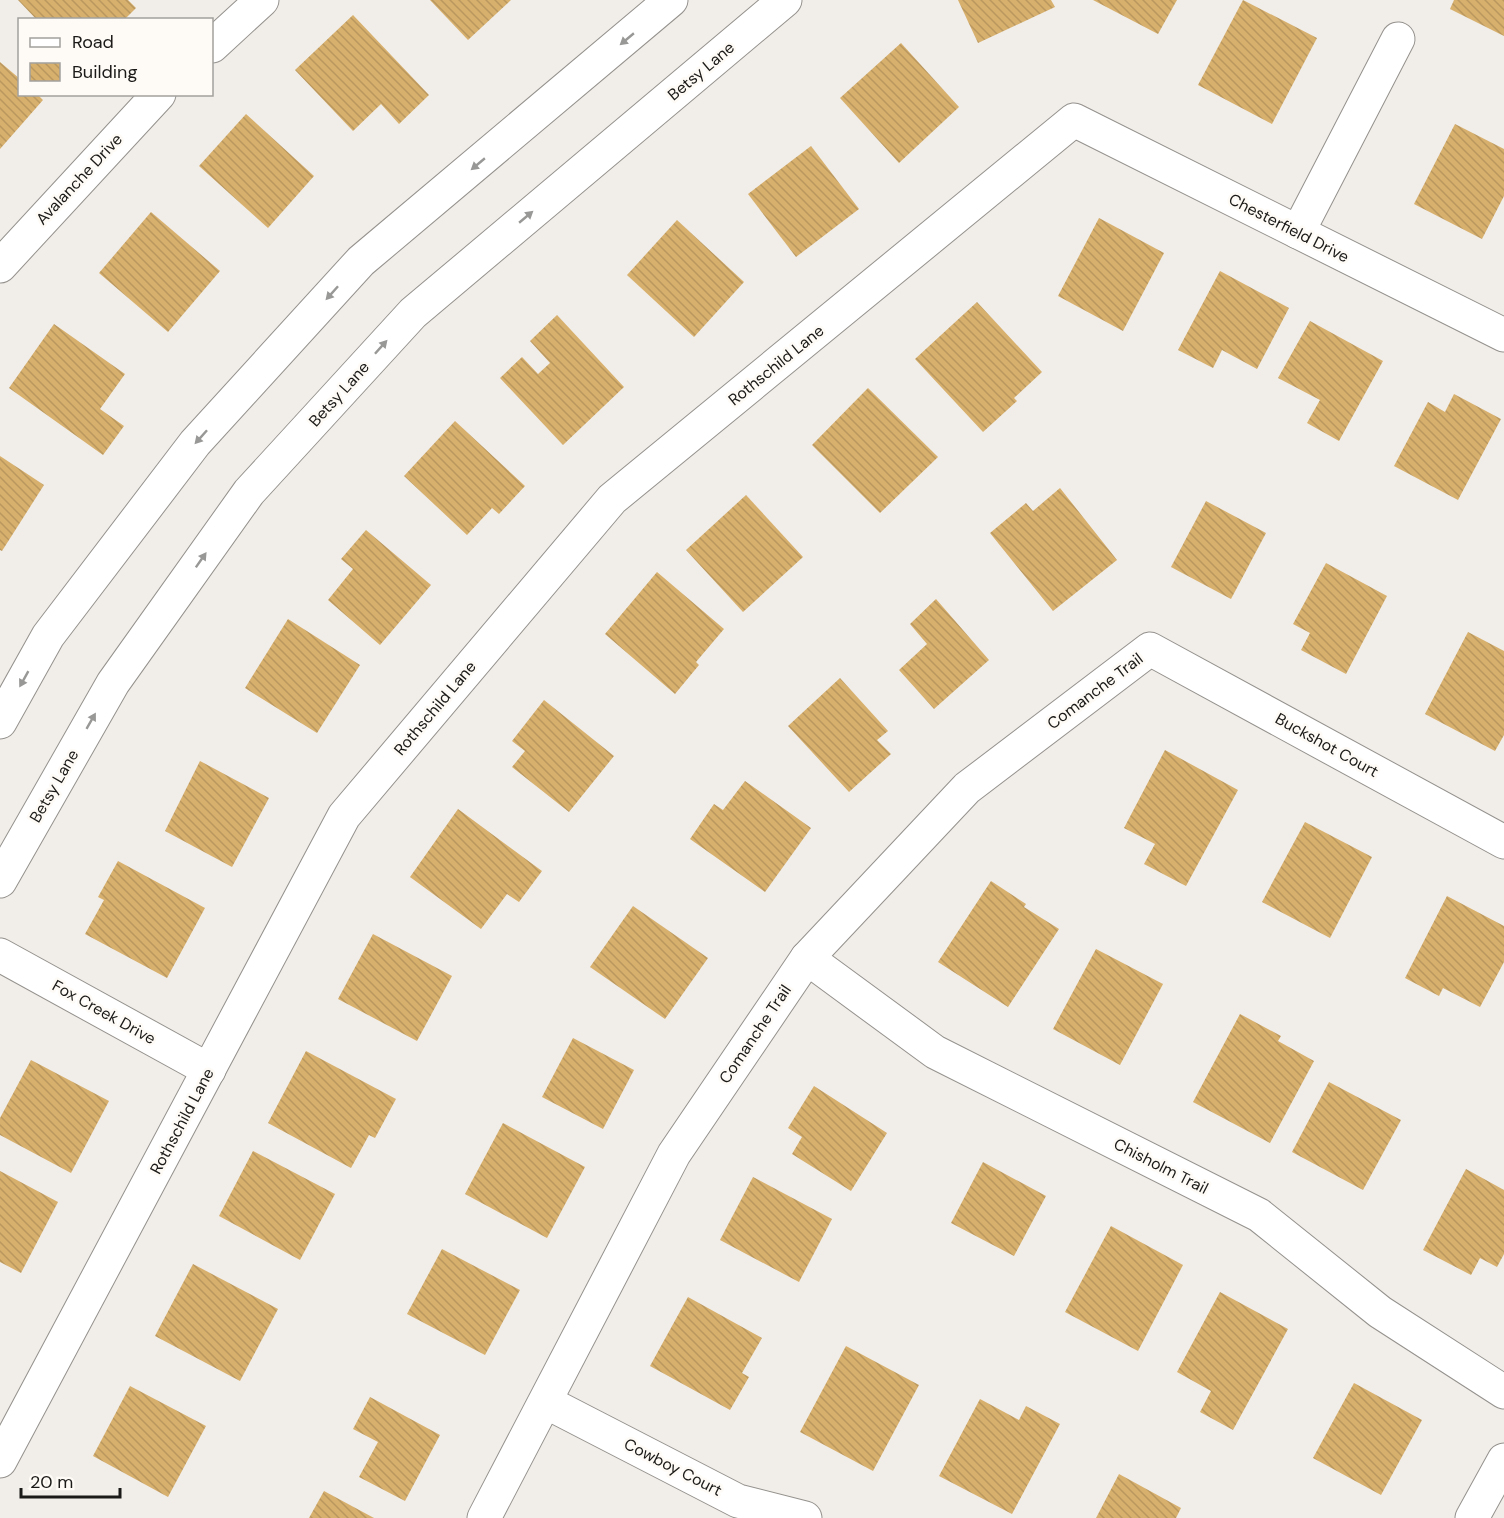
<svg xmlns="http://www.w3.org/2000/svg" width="1504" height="1518" font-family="'DM Sans',sans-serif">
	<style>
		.building { fill: url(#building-back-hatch) }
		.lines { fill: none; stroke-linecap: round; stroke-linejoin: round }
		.minor-casing { stroke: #95928e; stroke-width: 35 }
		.major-casing { stroke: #95928e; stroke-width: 35 }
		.minor { stroke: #fff; stroke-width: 33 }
		.major { stroke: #fff; stroke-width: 33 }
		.oneway { fill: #989897 }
		.labels { text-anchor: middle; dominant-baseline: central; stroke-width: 5; stroke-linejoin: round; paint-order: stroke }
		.street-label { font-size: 16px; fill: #1b1a18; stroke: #fefbf6 }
	</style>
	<defs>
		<pattern id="building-back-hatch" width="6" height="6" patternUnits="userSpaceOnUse" patternTransform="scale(1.5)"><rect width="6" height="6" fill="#d8b06d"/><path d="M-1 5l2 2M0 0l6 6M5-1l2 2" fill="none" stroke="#b9975e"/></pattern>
	</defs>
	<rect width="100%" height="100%" fill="#f1ede8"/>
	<g class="building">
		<path d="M18,0H128L136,8L124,20H37Z"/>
		<path d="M430,0H511L468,40Z"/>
		<path d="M958,0H1051L1055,7L978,43Z"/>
		<path d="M1093,0H1177L1158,34Z"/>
		<path d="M1243,0L1317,38L1272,124L1198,85Z"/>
		<path d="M1454,0H1504V36L1450,9Z"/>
		<path d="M353,15L429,95L399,124L381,104L353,131L295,70Z"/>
		<path d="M901,43L959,107L899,163L840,98Z"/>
		<path d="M0,62L20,79V94H37L43,100L0,149Z"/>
		<path d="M246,114L314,176L268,228L199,166Z"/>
		<path d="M1455,124L1504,149V196L1482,239L1414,204Z"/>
		<path d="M811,146L859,209L796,257L748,194Z"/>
		<path d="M151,212L220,271L168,332L99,273Z"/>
		<path d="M1099,218L1164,253L1123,331L1058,296Z"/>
		<path d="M677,220L744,282L694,337L627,275Z"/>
		<path d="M1220,271L1289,308L1257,369L1222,350L1213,368L1178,350Z"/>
		<path d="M977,302L1042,372L1014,398L1017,401L983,432L915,359Z"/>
		<path d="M557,315L624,387L563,445L500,378L522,357L538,374L550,363L530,341Z"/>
		<path d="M1310,321L1383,361L1339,441L1307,423L1320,400L1278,378Z"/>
		<path d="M54,324L125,374L100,409L124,426L103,455L9,388Z"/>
		<path d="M868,388L938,457L880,513L812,445Z"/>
		<path d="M1454,394L1501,419L1458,500L1394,466L1428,402L1445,412Z"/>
		<path d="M455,421L525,486L499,514L492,508L467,535L404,476Z"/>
		<path d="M0,456L44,485L2,551L0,550Z"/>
		<path d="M1060,488L1117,560L1053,611L990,533L1026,503L1033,511Z"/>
		<path d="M746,495L803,557L743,612L686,550Z"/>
		<path d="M1206,501L1266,533L1231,599L1171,567Z"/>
		<path d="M366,530L431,585L380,645L328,600L353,569L341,559Z"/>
		<path d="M1326,563L1387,596L1346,674L1301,650L1310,633L1293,624Z"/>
		<path d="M657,572L724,629L696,662L699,665L675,694L605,634Z"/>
		<path d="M936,599L989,660L934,709L899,670L927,644L910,624Z"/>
		<path d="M288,619L360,665L317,733L245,688Z"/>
		<path d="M1468,632L1504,651V735L1495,751L1425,714Z"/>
		<path d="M840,678L888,731L877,740L891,754L849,792L788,726Z"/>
		<path d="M544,700L614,756L569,812L512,767L525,751L512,741Z"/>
		<path d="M1165,750L1238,790L1186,886L1144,864L1155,844L1124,828Z"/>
		<path d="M200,761L269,798L232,867L165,831Z"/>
		<path d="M745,781L811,828L765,892L690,839L714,804L723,810Z"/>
		<path d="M458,809L542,871L519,902L507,894L481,929L410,877Z"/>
		<path d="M1305,822L1372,857L1330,938L1262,902Z"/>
		<path d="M118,861L205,908L167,978L85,934L104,900L98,897Z"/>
		<path d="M991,881L1026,904L1024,907L1059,929L1008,1007L938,962Z"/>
		<path d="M1447,896L1504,926V962L1480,1007L1443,988L1439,996L1405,978Z"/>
		<path d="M633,906L708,958L665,1019L590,967Z"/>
		<path d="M373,934L452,976L417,1041L338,999Z"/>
		<path d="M1096,949L1163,984L1120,1065L1053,1029Z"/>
		<path d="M1240,1014L1281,1036L1278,1041L1314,1061L1270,1143L1193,1102Z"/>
		<path d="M573,1038L634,1070L603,1129L542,1097Z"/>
		<path d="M306,1051L396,1099L375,1138L369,1135L351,1168L268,1123Z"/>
		<path d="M31,1060L109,1101L71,1173L0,1135V1118Z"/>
		<path d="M1329,1082L1401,1120L1363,1190L1292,1152Z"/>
		<path d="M814,1086L887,1133L851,1191L792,1154L802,1137L788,1128Z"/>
		<path d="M503,1123L585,1167L547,1238L465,1194Z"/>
		<path d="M253,1151L335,1194L300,1260L219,1216Z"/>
		<path d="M983,1162L1046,1196L1014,1256L951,1223Z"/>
		<path d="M1466,1169L1504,1190V1254L1497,1267L1480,1258L1471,1275L1423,1250Z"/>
		<path d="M0,1171L58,1202L21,1273L0,1262Z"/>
		<path d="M753,1177L832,1219L799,1282L720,1240Z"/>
		<path d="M1111,1226L1183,1265L1138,1351L1065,1312Z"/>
		<path d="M442,1249L520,1290L485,1355L407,1314Z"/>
		<path d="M193,1264L278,1309L240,1381L155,1336Z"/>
		<path d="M1220,1292L1288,1329L1233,1430L1200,1412L1211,1391L1177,1372Z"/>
		<path d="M688,1297L762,1338L742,1373L749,1377L730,1410L650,1366Z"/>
		<path d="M846,1346L919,1385L873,1471L800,1432Z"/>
		<path d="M1354,1383L1422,1420L1381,1495L1313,1458Z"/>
		<path d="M130,1386L206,1426L168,1497L93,1456Z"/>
		<path d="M370,1397L440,1435L405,1501L359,1477L378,1442L353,1429Z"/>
		<path d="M980,1399L1019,1420L1026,1406L1060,1424L1012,1514L939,1476Z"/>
		<path d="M1119,1474L1181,1508L1176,1518H1096Z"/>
		<path d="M324,1491L374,1518H309Z"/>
	</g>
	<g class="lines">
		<g class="minor-casing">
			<g id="minor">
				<path d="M212,46L262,0"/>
				<path d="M1298,232L1398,39"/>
				<path d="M0,266L159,94"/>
				<path d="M0,955L209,1070"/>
				<path d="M807,958L935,1052L1259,1215L1380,1312L1504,1392"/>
				<path d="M546,1402L738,1501L805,1518"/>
				<path d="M0,1461L344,816L612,499L1074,120L1504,335"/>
				<path d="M484,1518L674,1154L807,958L967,788L1150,649L1504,842"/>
				<path d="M1472,1518L1504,1460"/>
			</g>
		</g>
		<g class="major-casing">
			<g id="major">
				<path d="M0,722L48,636L195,443L361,261L671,0"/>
				<path d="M0,881L113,683L249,492L413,313L785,0"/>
			</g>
		</g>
		<use href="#minor" class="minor"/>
		<use href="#major" class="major"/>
	</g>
	<defs><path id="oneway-solid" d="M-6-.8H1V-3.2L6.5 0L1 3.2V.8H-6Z" transform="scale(1.5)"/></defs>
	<g class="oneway">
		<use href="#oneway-solid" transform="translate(627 39) rotate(140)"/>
		<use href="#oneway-solid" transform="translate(478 164) rotate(140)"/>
		<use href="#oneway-solid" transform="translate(526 217) rotate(-40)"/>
		<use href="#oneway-solid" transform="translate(332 293) rotate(132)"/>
		<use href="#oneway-solid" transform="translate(381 347) rotate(-48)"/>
		<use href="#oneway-solid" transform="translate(201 437) rotate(132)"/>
		<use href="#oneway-solid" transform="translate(201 560) rotate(-55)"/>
		<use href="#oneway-solid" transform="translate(24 679) rotate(119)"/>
		<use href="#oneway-solid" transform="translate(91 721) rotate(-60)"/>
	</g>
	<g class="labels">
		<g class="street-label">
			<text transform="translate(701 71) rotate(-40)">Betsy Lane</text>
			<text transform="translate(79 179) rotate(-47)">Avalanche Drive</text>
			<text transform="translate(1289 228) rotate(27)">Chesterfield Drive</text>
			<text transform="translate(776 365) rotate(-39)">Rothschild Lane</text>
			<text transform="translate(339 394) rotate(-48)">Betsy Lane</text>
			<text transform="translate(1095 691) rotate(-37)">Comanche Trail</text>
			<text transform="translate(435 708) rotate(-50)">Rothschild Lane</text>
			<text transform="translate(1327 745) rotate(29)">Buckshot Court</text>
			<text transform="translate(54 786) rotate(-60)">Betsy Lane</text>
			<text transform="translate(104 1012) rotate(29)">Fox Creek Drive</text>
			<text transform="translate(755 1034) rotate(-56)">Comanche Trail</text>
			<text transform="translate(182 1121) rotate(-62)">Rothschild Lane</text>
			<text transform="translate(1161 1166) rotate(27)">Chisholm Trail</text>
			<text transform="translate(673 1467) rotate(27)">Cowboy Court</text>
		</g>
	</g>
	<rect x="18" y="18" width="195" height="78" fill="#fefbf6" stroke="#a3a19d" stroke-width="1.5"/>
	<rect x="30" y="38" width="30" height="9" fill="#ffffff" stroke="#a3a19d" stroke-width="1.5"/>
	<text x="72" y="48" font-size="18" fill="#1b1a18">Road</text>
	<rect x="30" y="63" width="30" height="18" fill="url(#building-back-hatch)" stroke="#a3a19d" stroke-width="1.5"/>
	<text x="72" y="78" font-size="18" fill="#1b1a18">Building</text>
	<path d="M21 1488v9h99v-9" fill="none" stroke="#1b1a18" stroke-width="3"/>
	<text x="30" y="1488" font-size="18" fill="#1b1a18" stroke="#fefbf6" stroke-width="4.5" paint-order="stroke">20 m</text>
</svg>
